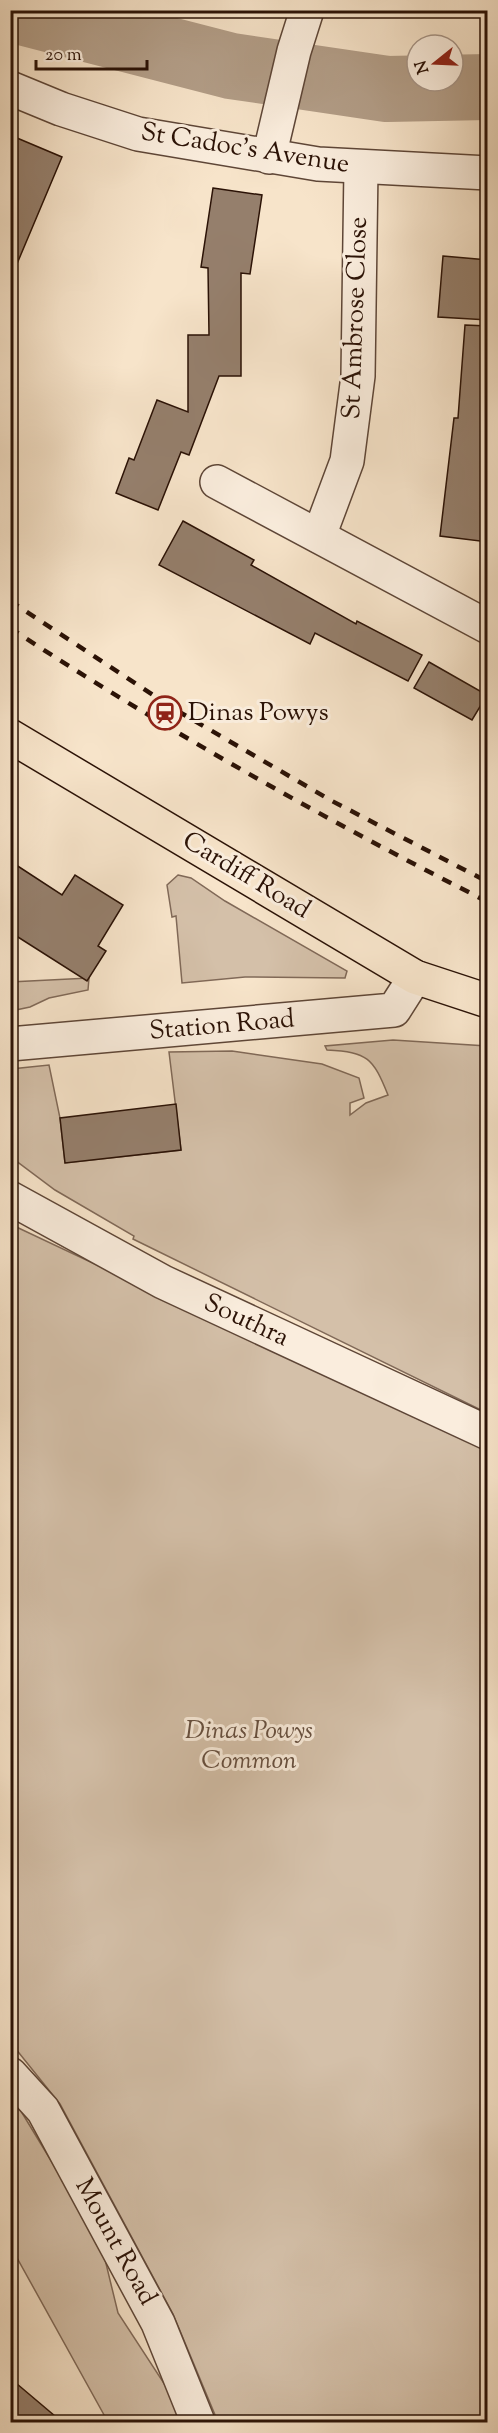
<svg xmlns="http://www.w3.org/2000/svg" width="498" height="2433" font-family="'Sorts Mill Goudy',serif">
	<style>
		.green { fill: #d4c0a9; stroke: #806958; stroke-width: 1.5 }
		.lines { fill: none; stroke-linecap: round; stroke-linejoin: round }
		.river { stroke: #b29d87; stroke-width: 66 }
		.building { fill: #957f6c; stroke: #2b1206; stroke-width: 1.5 }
		.minor-casing { stroke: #5e4637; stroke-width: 36 }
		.major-casing { stroke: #2b1206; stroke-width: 36 }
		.minor { stroke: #faeddd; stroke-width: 33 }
		.major { stroke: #f7e4ca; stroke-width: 33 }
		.rail { stroke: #2b1206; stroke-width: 4.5; stroke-dasharray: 10 10; stroke-linecap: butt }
		.labels { text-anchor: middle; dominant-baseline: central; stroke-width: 6; stroke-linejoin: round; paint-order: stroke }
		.street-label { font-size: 26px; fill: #2b1206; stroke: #faeddd }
		.poi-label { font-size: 26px; fill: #2b1206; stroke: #faeddd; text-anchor: start }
		.park-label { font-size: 26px; font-style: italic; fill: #664f3f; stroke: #faeddd }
	</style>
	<rect width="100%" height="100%" fill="#f7e4ca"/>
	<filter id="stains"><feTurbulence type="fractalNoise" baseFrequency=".00333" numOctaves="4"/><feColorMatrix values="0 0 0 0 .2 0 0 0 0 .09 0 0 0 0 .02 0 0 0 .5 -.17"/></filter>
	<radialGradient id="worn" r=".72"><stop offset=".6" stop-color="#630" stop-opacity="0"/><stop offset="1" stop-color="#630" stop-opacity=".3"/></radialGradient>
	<g class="green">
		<path d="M178,875L191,878L225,901L347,971L345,978L245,977L182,983L176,916L172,917L167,885Z"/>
		<path d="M89,978L88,990L49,998L30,1007L11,1011L10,982Z"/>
		<path d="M393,1040L487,1046V1413L133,1239L134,1236L55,1190L11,1157V1069L49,1065L60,1118L65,1163L181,1150L169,1052L232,1051L322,1064L359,1078L364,1098L350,1103V1115L366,1103L388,1095C373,1058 368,1052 327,1050L325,1046Z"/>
		<path d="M10,1224L487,1449V2422H218L173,2314L60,2104L11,2043Z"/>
		<path d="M10,2093L101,2243L118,2313L184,2414L187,2422H108L11,2247Z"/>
	</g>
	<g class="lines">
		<path class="river" d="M14,10L231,66L387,89L488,87"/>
	</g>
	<g class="building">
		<path d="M17,138L62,157L11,278L10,154Z"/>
		<path d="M213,188L262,195L250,274L241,273V376H219L189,455L181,452L158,510L116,493L129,458L134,460L157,400L188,412V335H209L208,268L201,267Z"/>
		<path d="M443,256L488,260V320L438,317Z"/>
		<path d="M465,325L488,326V542L440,536L454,418H458Z"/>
		<path d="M183,521L254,560L251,565L356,624L357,621L422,655L408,681L315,633L310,644L159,565Z"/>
		<path d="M429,662L487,695L472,720L414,688Z"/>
		<path d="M10,861L62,895L75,875L123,905L98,946L106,951L87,981L10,932Z"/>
		<path d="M176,1104L181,1150L65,1163L60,1118Z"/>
		<path d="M10,2378L62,2422H10Z"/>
	</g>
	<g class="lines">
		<g class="minor-casing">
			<g id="minor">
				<path d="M10,88L61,109L138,134L318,164L488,173"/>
				<path d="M269,157L294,51L307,10"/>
				<path d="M217,482L488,627"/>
				<path d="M319,536L347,461L358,376L361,168"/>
				<path d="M10,1044L394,1010L415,977"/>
				<path d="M10,1198L163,1282L488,1433"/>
				<path d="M10,2074L43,2110L158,2323L198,2422"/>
			</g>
		</g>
		<g class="major-casing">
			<path id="major" d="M10,736L415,977L488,1001"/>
		</g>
		<use href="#minor" class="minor"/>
		<use href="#major" class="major"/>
		<g class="rail">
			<path d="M10,601L176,710L332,801L488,882"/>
			<path d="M10,628C164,729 324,819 488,902"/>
		</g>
	</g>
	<defs>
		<g id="station-ring" transform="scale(1.725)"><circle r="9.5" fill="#faeddd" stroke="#8f2418" stroke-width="1.5"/><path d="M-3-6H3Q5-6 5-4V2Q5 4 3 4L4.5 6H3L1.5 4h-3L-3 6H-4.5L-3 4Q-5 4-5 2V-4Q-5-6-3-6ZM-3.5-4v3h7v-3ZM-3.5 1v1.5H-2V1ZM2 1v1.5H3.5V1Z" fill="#8f2418"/></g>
	</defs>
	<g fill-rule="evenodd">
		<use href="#station-ring" x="165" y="713"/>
	</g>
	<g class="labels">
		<g class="street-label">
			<text transform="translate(245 149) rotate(9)">St Cadoc's Avenue</text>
			<text transform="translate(356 318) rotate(-88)">St Ambrose Close</text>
			<text transform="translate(246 876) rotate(31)">Cardiff Road</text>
			<text transform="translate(222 1026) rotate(-5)">Station Road</text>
			<text transform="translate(246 1321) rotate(25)">Southra</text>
			<text transform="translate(115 2242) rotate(61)">Mount Road</text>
		</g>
		<g class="poi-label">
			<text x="188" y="713">Dinas Powys</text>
		</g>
		<g class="park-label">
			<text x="249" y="1731">Dinas Powys<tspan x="249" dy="30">Common</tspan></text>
		</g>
	</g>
	<rect width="498" height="2433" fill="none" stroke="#f7e4ca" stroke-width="36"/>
	<rect x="12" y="12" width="474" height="2409" fill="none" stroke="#2b1206" stroke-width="3"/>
	<rect x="18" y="18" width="462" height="2397" fill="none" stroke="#2b1206" stroke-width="1.5"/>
	<g transform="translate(435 63) rotate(252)"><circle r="28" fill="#faeddd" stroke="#a79587" stroke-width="1.5"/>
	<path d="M0-4.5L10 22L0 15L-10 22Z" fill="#8f2418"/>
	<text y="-9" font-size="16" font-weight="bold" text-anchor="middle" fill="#2b1206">N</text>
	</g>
	<path d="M36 60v9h111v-9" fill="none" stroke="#2b1206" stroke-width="3"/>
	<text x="45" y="60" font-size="18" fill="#2b1206" stroke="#faeddd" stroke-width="4.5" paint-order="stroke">20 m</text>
	<rect width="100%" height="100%" filter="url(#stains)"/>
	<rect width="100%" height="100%" fill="url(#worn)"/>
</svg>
